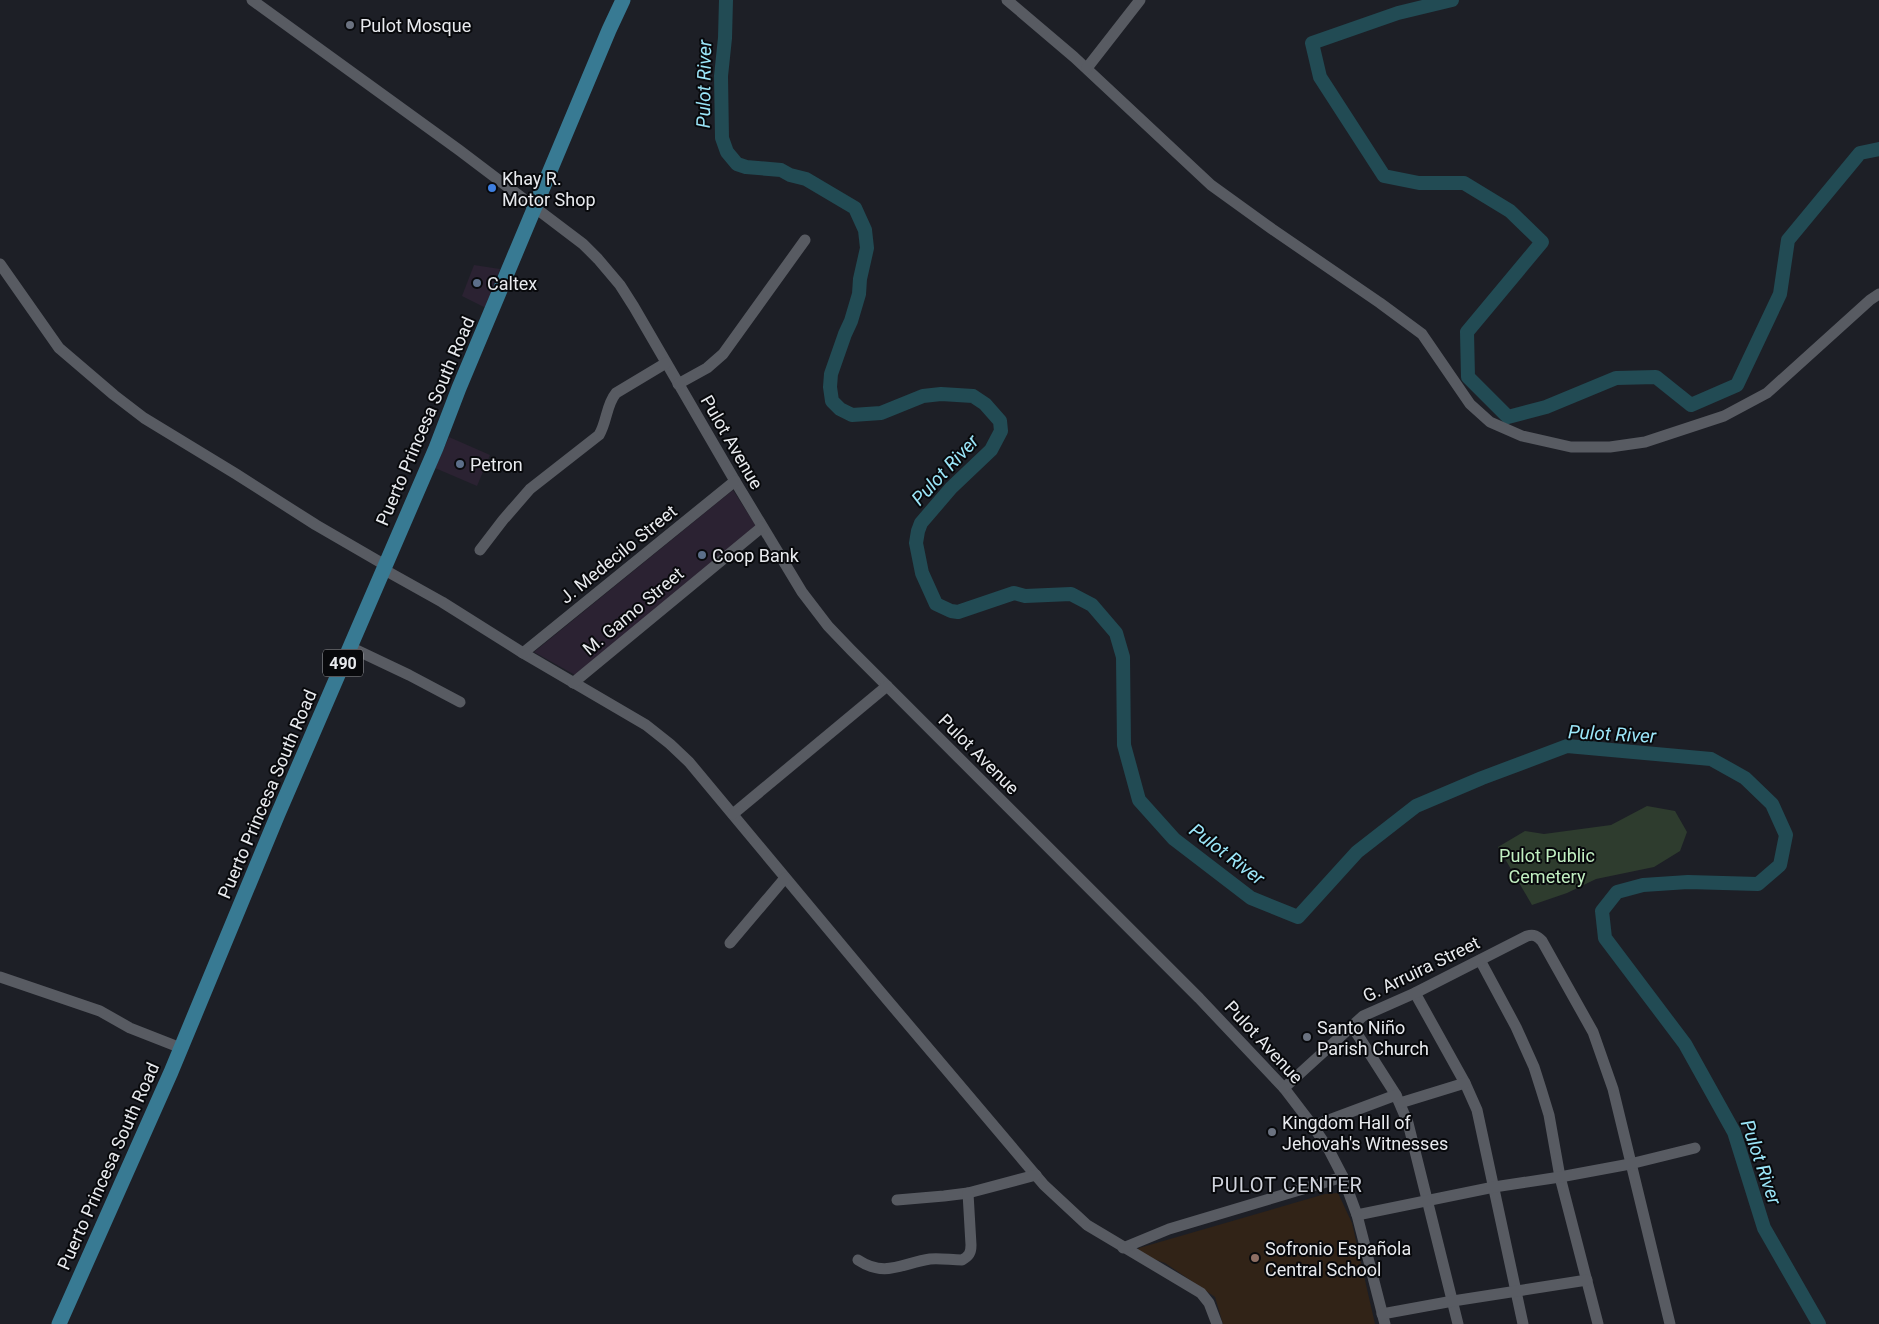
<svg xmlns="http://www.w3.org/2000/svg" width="1879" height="1324" font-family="Roboto,sans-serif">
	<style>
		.commercial { fill: #2b2232 }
		.education { fill: #312317 }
		.green { fill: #2e3c2e }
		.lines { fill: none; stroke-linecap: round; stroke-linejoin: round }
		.river { stroke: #224b54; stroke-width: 14 }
		.minor { stroke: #585b62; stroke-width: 11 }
		.major { stroke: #387a93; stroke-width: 15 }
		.worship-dot { fill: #6b7280; stroke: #08090c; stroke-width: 2 }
		.shop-dot { fill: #3f7fe0; stroke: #08090c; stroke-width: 2 }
		.service-dot { fill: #5c6f8a; stroke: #08090c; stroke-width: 2 }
		.education-dot { fill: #8d6e63; stroke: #08090c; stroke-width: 2 }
		.labels { text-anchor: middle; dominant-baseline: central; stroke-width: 4; stroke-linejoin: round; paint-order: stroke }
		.shield { fill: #08090c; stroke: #a5a6aa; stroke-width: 1 }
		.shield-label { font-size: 16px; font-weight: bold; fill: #e8eaee }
		.poi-label { font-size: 18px; fill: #e8eaee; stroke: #08090c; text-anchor: start }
		.street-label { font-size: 18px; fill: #e8eaee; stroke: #08090c }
		.park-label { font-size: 18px; fill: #c1efc1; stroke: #08090c }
		.water-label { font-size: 19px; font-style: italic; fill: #9be6f9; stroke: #08090c }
		.quarter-label { font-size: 20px; letter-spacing: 1px; fill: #d0d3dc; stroke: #08090c }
	</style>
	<rect width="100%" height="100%" fill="#1d1f26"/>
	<g class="commercial">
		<path d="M474,265L500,269L486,308L462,296Z"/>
		<path d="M449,437L490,455L477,486L435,468Z"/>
		<path d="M733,490L756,526L575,675L534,652Z"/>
	</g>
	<path class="education" d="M1338,1193L1352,1223L1375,1324H1223L1215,1297L1165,1263L1135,1253L1139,1248L1325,1194Z"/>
	<path class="green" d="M1647,806L1675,811L1687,832L1680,851L1654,867L1596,879L1567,893L1532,905L1498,847L1525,831L1544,834L1611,825Z"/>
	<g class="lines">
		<g class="river">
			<path d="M726,0L725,38L721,76L722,138L727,152L737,164L746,167L781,170L790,175L806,179L855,208L865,230L867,248L860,279L859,294L851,321L845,334L831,374L830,387L832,401L840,409L852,415L881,413L923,396L941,394L973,396L985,404L1000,421L1001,431L991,450L951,488L921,523L918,531L916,543L922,573L936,604L951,611L958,612L1014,593L1025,596L1071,594L1092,605L1116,633L1123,657L1124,745L1139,800L1174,839L1251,898L1298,917L1357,852L1416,806L1482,778L1567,746L1711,759L1745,778L1772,804L1786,835L1780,865L1758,884L1688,882L1643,885L1617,892L1602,911L1605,938L1685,1044L1734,1132L1764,1228L1819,1324"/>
			<path d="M1452,0L1398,13L1312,43L1320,77L1384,176L1419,183H1464L1510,211L1542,242L1467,332L1468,377L1508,417L1546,407L1616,378L1656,377L1691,405L1737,385L1780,294L1788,240L1860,153L1879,149"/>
		</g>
		<g class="minor">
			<path d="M252,0L459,150L583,244L598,259L620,285L634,307L735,481L802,592L828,626L851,650L1199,998L1284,1088L1313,1126L1329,1150L1343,1177L1357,1215L1385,1324"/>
			<path d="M1007,0L1074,57L1211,185L1272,229L1380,303L1422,334L1470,404L1490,422L1522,436L1571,447H1610L1645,442L1724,416L1767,393L1870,300L1879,294"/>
			<path d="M1087,68L1140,0"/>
			<path d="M0,264L59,348L114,395L144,418L236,474L316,525L385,565"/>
			<path d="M678,384L707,368L723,354L805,240"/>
			<path d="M480,550L503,520L530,489L599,435C607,422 606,405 616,393L666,363"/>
			<path d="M383,569L442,602L523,653L646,725L670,744L689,762L879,990L1044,1185L1087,1225L1201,1293L1209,1303L1217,1324"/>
			<path d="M350,647L409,675L460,702"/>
			<path d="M523,653L735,481"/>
			<path d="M573,683L762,527"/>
			<path d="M733,814L887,686"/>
			<path d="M730,943L785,878"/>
			<path d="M1480,960L1516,1027L1534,1067L1541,1089L1549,1115L1560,1177L1598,1324"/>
			<path d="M0,977L100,1011L130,1028L181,1048"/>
			<path d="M1415,993L1465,1083L1477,1110L1523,1324"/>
			<path d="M1352,1026L1396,1095L1408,1123L1458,1324"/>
			<path d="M1284,1088L1363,1016L1415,993L1527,936C1534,934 1537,936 1542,941L1593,1032L1613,1089L1670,1324"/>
			<path d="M1400,1103L1465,1083"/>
			<path d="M1313,1126L1396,1095"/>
			<path d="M897,1200L944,1196L968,1193L1036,1175"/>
			<path d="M1357,1215L1494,1187L1560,1177L1630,1164L1695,1148"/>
			<path d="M1123,1248L1169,1229L1343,1177"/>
			<path d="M858,1260C885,1278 903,1263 930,1259C941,1258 951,1260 962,1260C969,1256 971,1253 971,1245L968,1193"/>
			<path d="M1382,1314L1453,1301L1587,1280"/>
		</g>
		<path class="major" d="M59,1324L171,1072L278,814L436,448L459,388L609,30L623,0"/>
	</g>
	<g class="worship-dot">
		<circle cx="350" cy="25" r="5"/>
		<circle cx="1307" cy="1037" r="5"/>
		<circle cx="1272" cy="1132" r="5"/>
	</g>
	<circle class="shop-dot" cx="492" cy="188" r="5"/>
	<g class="service-dot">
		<circle cx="477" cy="283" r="5"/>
		<circle cx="460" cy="464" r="5"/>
		<circle cx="702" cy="555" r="5"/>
	</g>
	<circle class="education-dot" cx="1255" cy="1258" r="5"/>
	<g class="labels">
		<rect class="shield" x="323" y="649.5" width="40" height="27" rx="4"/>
		<g class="shield-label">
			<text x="343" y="663">490</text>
		</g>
		<g class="poi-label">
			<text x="360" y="25">Pulot Mosque</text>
			<text x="502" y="178">Khay R.<tspan x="502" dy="21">Motor Shop</tspan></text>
			<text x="487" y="283">Caltex</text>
			<text x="470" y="464">Petron</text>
			<text x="712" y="555">Coop Bank</text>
			<text x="1317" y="1027">Santo Niño<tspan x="1317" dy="21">Parish Church</tspan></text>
			<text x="1282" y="1122">Kingdom Hall of<tspan x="1282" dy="21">Jehovah's Witnesses</tspan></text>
			<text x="1265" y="1248">Sofronio Española<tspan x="1265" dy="21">Central School</tspan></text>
		</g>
		<g class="street-label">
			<text transform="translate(425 421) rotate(-67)">Puerto Princesa South Road</text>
			<text transform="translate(732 442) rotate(60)">Pulot Avenue</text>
			<text transform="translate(618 554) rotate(-39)">J. Medecilo Street</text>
			<text transform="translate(633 611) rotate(-40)">M. Gamo Street</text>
			<text transform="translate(979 754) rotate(45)">Pulot Avenue</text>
			<text transform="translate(267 794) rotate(-67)">Puerto Princesa South Road</text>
			<text transform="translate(1421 969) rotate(-26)">G. Arruira Street</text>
			<text transform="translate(1264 1042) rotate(47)">Pulot Avenue</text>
			<text transform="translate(108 1166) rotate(-66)">Puerto Princesa South Road</text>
		</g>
		<g class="park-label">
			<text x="1547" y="855">Pulot Public<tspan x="1547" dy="21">Cemetery</tspan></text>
		</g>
		<g class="water-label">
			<text transform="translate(704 84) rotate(-89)">Pulot River</text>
			<text transform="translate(945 470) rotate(-47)">Pulot River</text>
			<text transform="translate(1612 734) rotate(3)">Pulot River</text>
			<text transform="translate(1227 854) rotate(37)">Pulot River</text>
			<text transform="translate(1761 1162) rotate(71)">Pulot River</text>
		</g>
		<g class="quarter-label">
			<text x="1287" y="1185">PULOT CENTER</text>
		</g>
	</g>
</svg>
